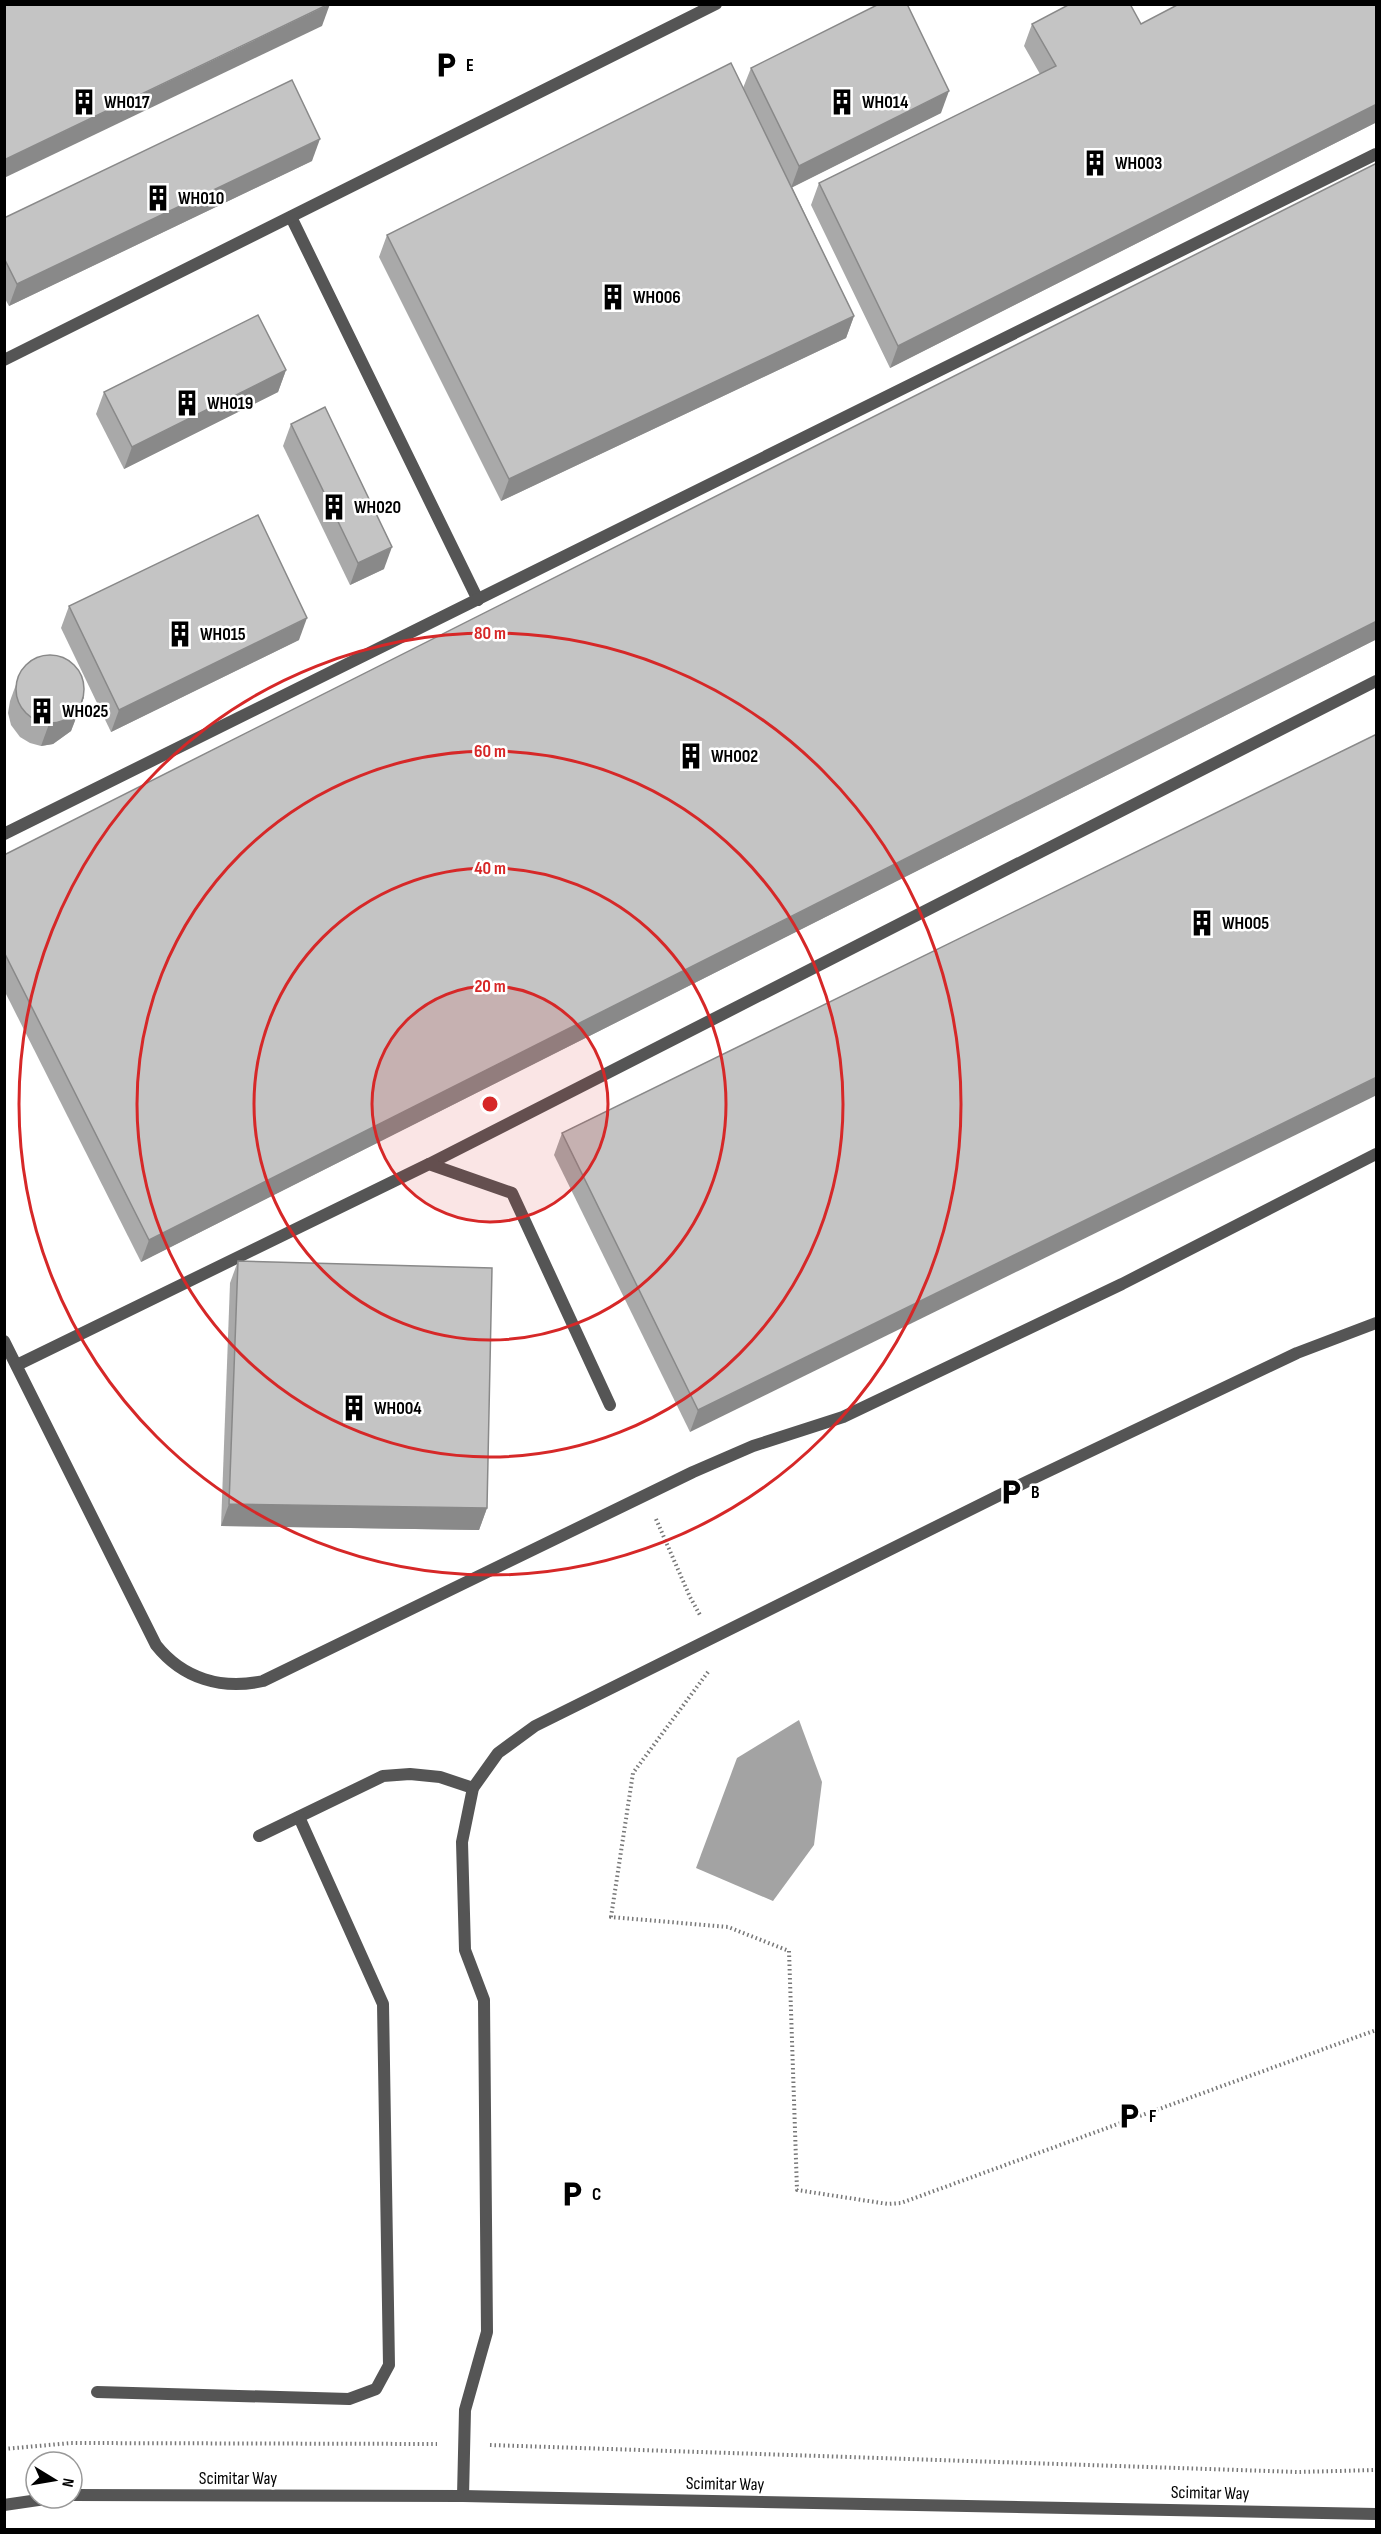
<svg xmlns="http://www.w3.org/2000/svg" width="1381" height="2534" font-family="'Sofia Sans Condensed',sans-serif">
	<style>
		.water { fill: #a3a3a3 }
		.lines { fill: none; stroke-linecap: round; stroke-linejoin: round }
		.path { stroke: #777; stroke-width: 4; stroke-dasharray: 1.5 3; stroke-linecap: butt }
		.lane { stroke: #555; stroke-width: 12 }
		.street { stroke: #555; stroke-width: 12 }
		.wall { fill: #a9a9a9 }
		.shaded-wall { fill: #898989 }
		.building { fill: #c4c4c4; stroke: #898989; stroke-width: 1.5 }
		.ring { fill: none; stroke: #d62828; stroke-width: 3 }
		.labels { text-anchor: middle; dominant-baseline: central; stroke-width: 5; stroke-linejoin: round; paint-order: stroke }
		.poi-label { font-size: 18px; font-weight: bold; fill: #000; stroke: #fff; text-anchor: start }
		.street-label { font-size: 18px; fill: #000; stroke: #fff }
		.centre { fill: #d62828; stroke: #fff; stroke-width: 3 }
		.ring-label { font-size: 18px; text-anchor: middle; font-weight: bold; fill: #d62828; stroke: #fff; stroke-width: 5; stroke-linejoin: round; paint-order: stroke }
	</style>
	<rect width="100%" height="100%" fill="#fff"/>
	<path class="water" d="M799,1720L822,1782L814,1845L773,1901L696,1868L737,1758Z"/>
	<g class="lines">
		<g class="path">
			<path d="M656,1519L690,1597L700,1615"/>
			<path d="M708,1672L633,1773L611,1917L728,1927L789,1951L797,2190L888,2204L901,2203L1376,2030"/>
			<path d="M490,2445L1298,2472L1376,2470"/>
			<path d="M4,2449L71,2443L437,2444"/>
		</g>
		<g class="lane">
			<path d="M291,217L478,600"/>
			<path d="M4,360L716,4"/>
			<path d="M4,834L1376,154"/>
			<path d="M429,1164L1376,681"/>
			<path d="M4,1341L156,1645C183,1679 222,1690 263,1681L693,1472L753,1446L843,1417L1122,1284L1376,1154"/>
			<path d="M17,1365L429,1164L512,1193L610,1405"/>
			<path d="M259,1836L383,1776L410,1774L440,1777L473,1788"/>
			<path d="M97,2392L349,2399L376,2389L389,2365L383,2004L299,1817"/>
			<path d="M463,2496L465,2410L487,2332L484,2000L465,1950L462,1842L473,1788L498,1753L535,1726L1028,1481L1297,1353L1376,1323"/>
		</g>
		<g class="street">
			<path d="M72,2495L463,2496L1376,2514"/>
			<path d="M4,2505L52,2498"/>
		</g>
	</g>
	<g class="wall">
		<path d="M1377,4V122L890,368L811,205L819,183L1040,74L1024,46L1032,24H1141Z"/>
		<path d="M751,68L941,113L792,187L854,316L846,338L501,501L379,257L387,235L743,88Z"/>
		<path d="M312,161L9,306L4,297V218Z"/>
		<path d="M1377,163V639L141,1262L4,990V855Z"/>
		<path d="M286,370L278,392L124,469L96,414L104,392Z"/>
		<path d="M291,424L384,569L350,585L283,446Z"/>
		<path d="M69,606L299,640L111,732L61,628Z"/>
		<path d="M18,679L84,697L71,731L53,744L41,746L30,743L20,737L11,725L8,713L10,701Z"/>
		<path d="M1377,734L690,1432L554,1155L562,1133Z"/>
		<path d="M238,1261L487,1508L479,1530L221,1526L230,1283Z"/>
	</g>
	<g class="shaded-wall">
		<path d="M330,4L322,26L4,178V160Z"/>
		<path d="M949,91L941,113L791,188L799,166Z"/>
		<path d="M1377,104V122L890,368L898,346Z"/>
		<path d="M320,139L312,161L9,306L17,284Z"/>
		<path d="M854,316L846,338L501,501L509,479Z"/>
		<path d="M286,370L278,392L124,469L132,447Z"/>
		<path d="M392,547L384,569L350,585L358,563Z"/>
		<path d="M307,618L299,640L111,732L119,710Z"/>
		<path d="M1377,621V639L141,1262L149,1240Z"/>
		<path d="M84,697L71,731L53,744L41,746L49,724Z"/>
		<path d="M1377,1077V1095L690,1432L698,1410Z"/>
		<path d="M229,1504L487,1508L479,1530L221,1526Z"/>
	</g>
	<g class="building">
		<path d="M4,4H329L4,160Z"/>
		<path d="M879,4H907L949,91L799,166L751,68Z"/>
		<path d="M1070,4H1130L1141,24L1179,4H1377V104L898,346L819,183L1056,66L1032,24Z"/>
		<path d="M731,63L854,316L509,479L387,235Z"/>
		<path d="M292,80L320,139L17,284L4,258V218Z"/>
		<path d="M1377,163V621L149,1240L4,952V855Z"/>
		<path d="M258,315L286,370L132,447L104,392Z"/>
		<path d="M325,407L392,547L358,563L291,424Z"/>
		<path d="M258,515L307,618L119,710L69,606Z"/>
		<circle cx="50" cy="689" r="34"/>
		<path d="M1377,734V1077L698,1410L562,1133Z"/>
		<path d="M238,1261L492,1268L487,1508L229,1504Z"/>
	</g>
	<circle cx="490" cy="1104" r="118" fill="#d62828" fill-opacity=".12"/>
	<g class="ring">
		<circle cx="490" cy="1104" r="118"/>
		<circle cx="490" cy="1104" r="236"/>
		<circle cx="490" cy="1104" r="353"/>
		<circle cx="490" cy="1104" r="471"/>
	</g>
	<defs>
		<g id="parking-bare" transform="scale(2.07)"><path d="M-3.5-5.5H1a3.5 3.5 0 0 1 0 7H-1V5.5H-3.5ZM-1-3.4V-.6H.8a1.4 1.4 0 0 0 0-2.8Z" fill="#000" stroke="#fff" stroke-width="2.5" paint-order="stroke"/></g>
		<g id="building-bare" transform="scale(2.07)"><path d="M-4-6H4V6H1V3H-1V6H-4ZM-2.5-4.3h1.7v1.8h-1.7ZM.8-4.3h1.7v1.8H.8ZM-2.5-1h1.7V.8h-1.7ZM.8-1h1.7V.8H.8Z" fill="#000" stroke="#fff" stroke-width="2.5" paint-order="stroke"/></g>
	</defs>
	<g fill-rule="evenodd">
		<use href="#parking-bare" x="446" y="65"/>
		<use href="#building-bare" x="84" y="102"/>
		<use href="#building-bare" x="842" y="102"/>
		<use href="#building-bare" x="1095" y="163"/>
		<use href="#building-bare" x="158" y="198"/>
		<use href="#building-bare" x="613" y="297"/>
		<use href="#building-bare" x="187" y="403"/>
		<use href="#building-bare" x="334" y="507"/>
		<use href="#building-bare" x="180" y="634"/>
		<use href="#building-bare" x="42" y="711"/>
		<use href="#building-bare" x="691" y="756"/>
		<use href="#building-bare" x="1202" y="923"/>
		<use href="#building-bare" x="354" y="1408"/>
		<use href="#parking-bare" x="1011" y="1492"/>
		<use href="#parking-bare" x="1129" y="2116"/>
		<use href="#parking-bare" x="572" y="2194"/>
	</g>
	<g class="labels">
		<g class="poi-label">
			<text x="466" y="65">E</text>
			<text x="104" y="102">WH017</text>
			<text x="862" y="102">WH014</text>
			<text x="1115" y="163">WH003</text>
			<text x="178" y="198">WH010</text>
			<text x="633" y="297">WH006</text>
			<text x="207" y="403">WH019</text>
			<text x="354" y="507">WH020</text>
			<text x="200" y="634">WH015</text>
			<text x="62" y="711">WH025</text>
			<text x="711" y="756">WH002</text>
			<text x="1222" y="923">WH005</text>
			<text x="374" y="1408">WH004</text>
			<text x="1031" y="1492">B</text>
			<text x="1149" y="2116">F</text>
			<text x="592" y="2194">C</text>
		</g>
		<g class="street-label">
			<text x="238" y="2478">Scimitar Way</text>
			<text transform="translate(725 2484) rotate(1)">Scimitar Way</text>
			<text transform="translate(1210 2493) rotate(1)">Scimitar Way</text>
		</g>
	</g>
	<circle cx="490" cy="1104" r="9" class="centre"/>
	<g class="ring-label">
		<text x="490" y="639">80 m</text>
		<text x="490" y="757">60 m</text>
		<text x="490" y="874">40 m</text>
		<text x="490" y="992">20 m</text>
	</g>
	<rect width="1381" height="2534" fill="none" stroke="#000000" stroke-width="12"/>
	<g transform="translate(54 2480) rotate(101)"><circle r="28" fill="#ffffff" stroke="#999999" stroke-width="1.5"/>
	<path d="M0-4.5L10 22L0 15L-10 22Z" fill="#000000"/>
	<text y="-9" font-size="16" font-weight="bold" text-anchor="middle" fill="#000000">N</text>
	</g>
</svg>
